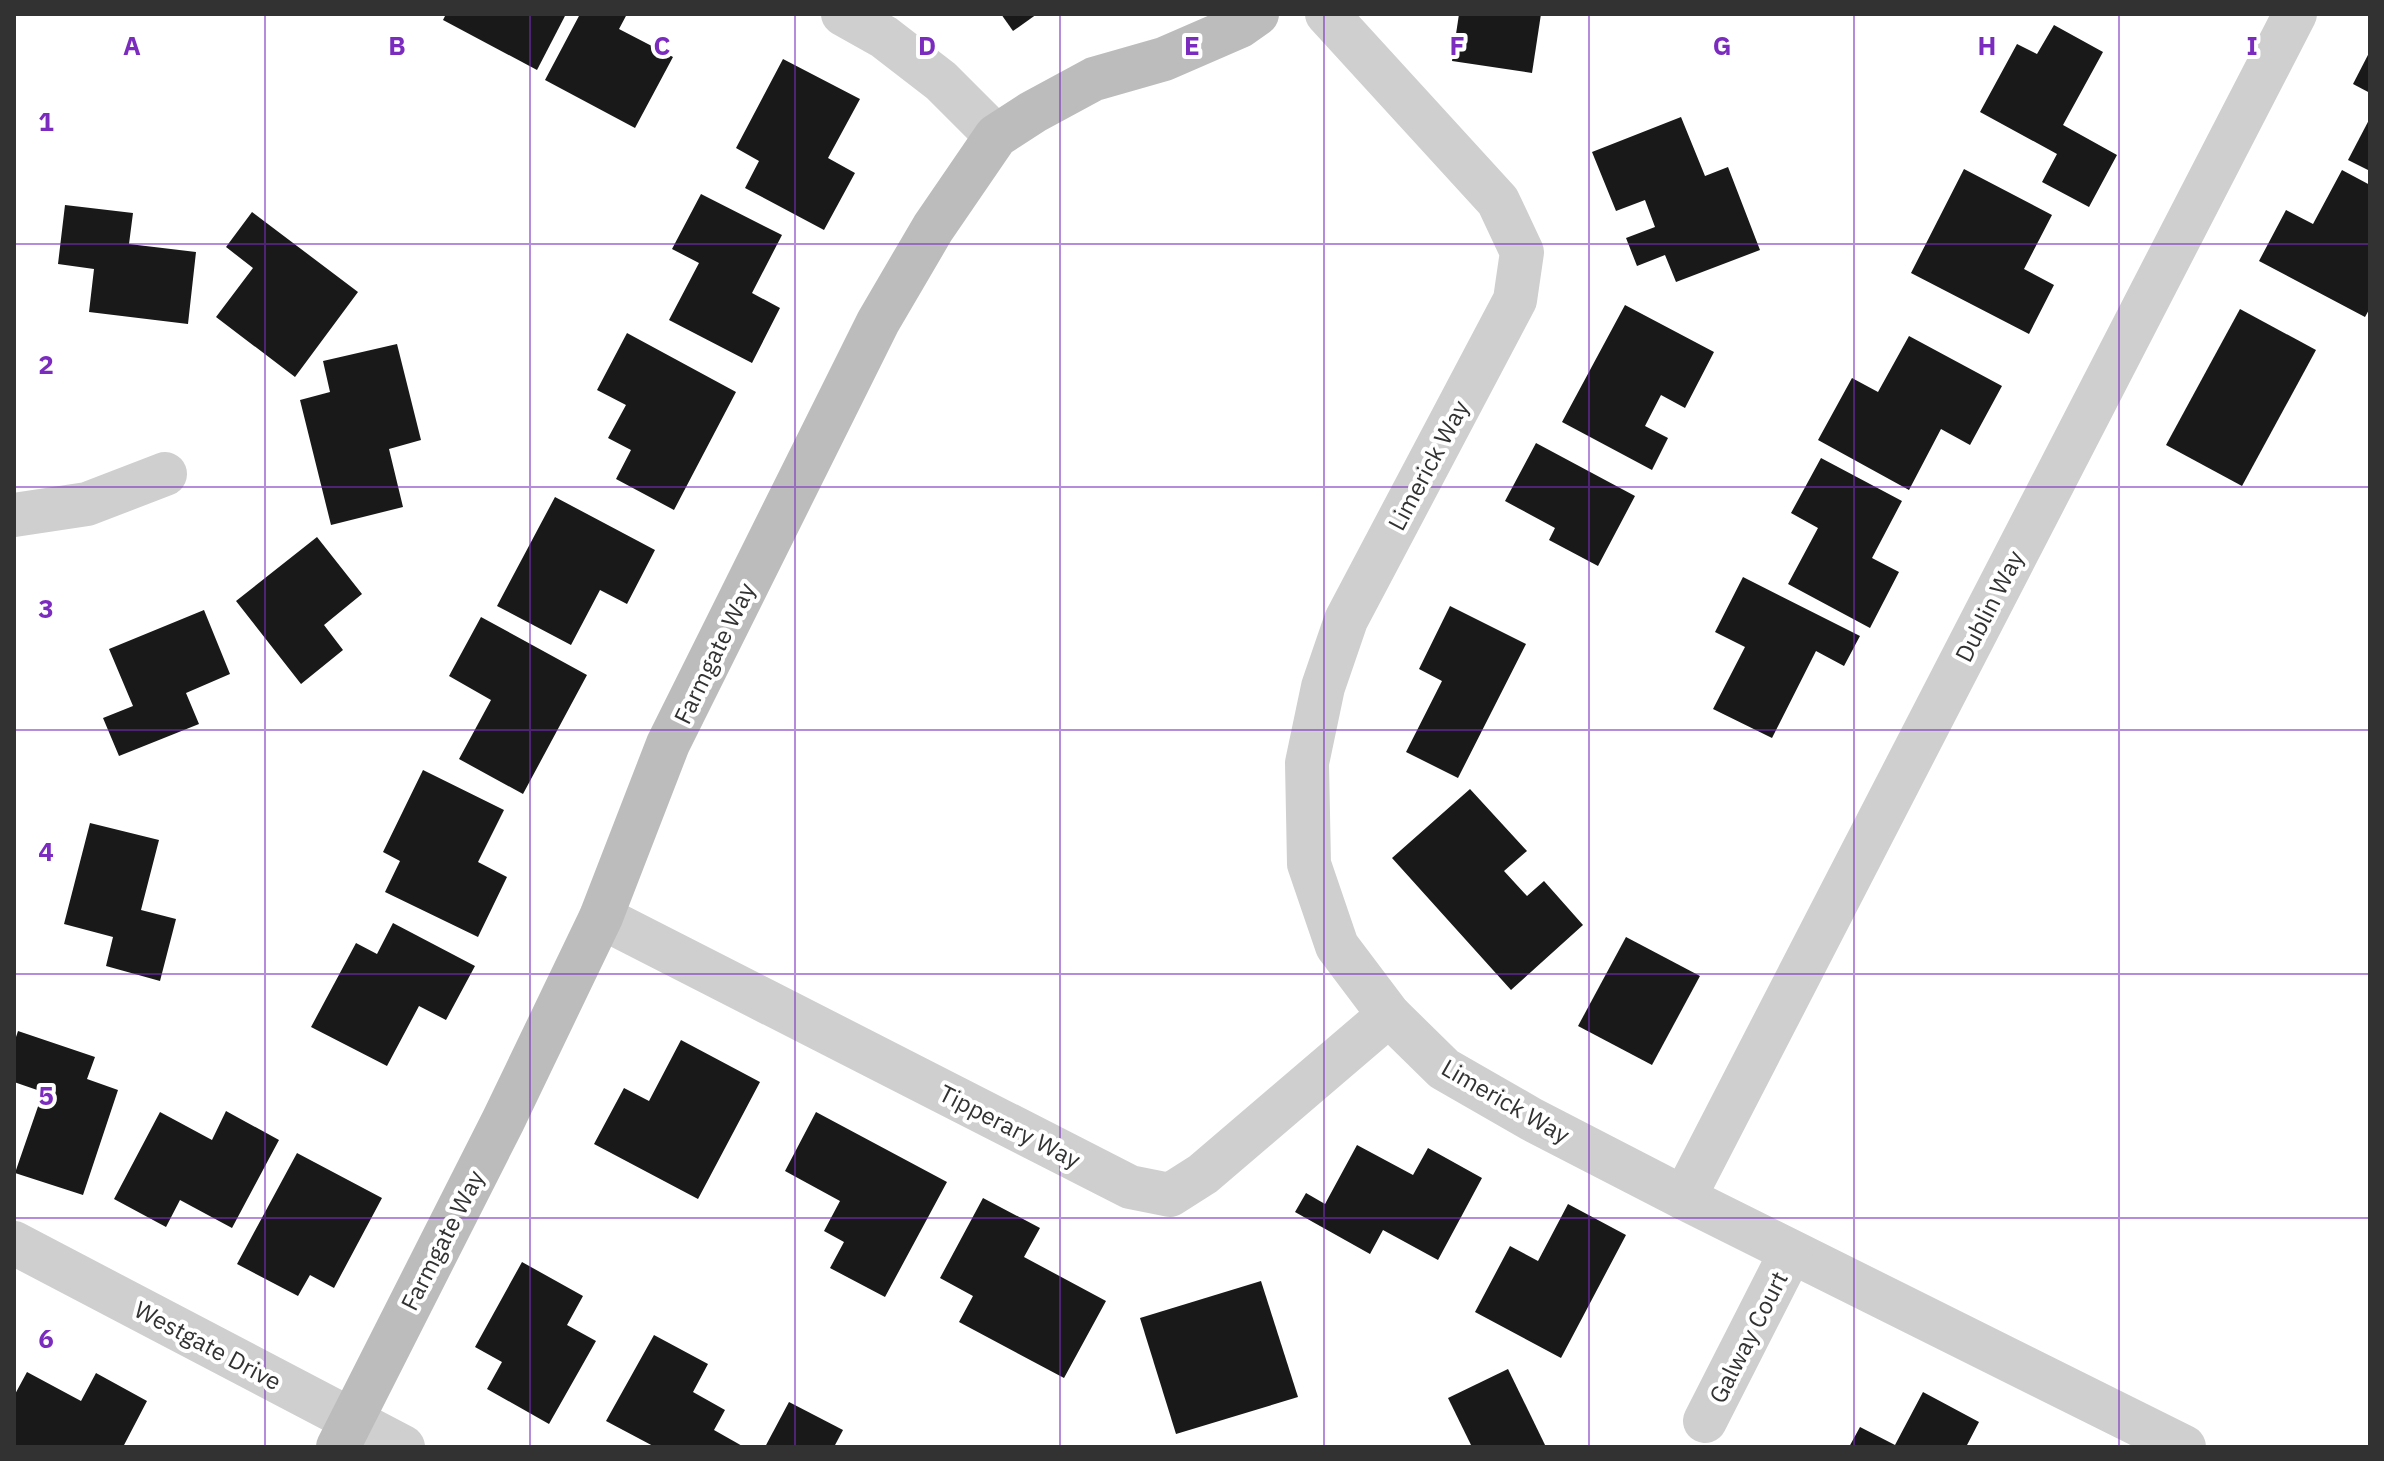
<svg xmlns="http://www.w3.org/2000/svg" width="2384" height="1461" font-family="'IBM Plex Sans',sans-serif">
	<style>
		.building { fill: #191919 }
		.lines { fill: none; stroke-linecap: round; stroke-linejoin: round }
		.street { stroke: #cfcfcf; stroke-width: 44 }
		.secondary { stroke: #bcbcbc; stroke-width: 44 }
		.grid { fill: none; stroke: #7b2cbf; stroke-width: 2; stroke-opacity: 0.55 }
		.labels { text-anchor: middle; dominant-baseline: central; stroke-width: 8; stroke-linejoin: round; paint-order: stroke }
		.street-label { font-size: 24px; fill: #323232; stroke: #fff }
		.grid-label { font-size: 26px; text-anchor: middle; font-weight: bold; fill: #7b2cbf; stroke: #fff; stroke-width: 8; stroke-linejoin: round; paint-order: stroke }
	</style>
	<rect width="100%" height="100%" fill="#fff"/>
	<g class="building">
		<path d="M446,14H566L537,70L443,20Z"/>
		<path d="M580,14H627L619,29L673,57L635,128L545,80Z"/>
		<path d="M1001,14H1037L1013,31Z"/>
		<path d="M1459,14H1541L1532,73L1452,61Z"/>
		<path d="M2054,25L2103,52L2063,125L2117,155L2089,207L2042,182L2057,154L1980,112L2017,44L2037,54Z"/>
		<path d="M2370,51V93L2353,84Z"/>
		<path d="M783,59L860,99L828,158L855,173L824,230L745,188L759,161L736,148Z"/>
		<path d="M1681,117L1705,176L1728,167L1760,250L1676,282L1665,255L1637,266L1626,238L1655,227L1645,200L1616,211L1592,152Z"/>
		<path d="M2370,118V171L2348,160Z"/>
		<path d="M1964,169L2052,215L2024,269L2054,285L2029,334L1911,273Z"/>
		<path d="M2342,170L2370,185V308L2365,317L2259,261L2286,210L2313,224Z"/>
		<path d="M701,194L782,235L752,293L780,308L752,363L669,320L699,263L672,249Z"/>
		<path d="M65,205L133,213L129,244L196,252L188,324L89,312L94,269L58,264Z"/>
		<path d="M252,212L358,292L295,377L216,317L253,268L226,247Z"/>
		<path d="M1625,305L1714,352L1685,408L1661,395L1645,426L1668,438L1652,470L1562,422Z"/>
		<path d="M2240,309L2316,350L2242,486L2166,445Z"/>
		<path d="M627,333L736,392L674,510L616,479L631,450L608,438L626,405L597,390Z"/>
		<path d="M1909,336L2002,386L1970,445L1941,429L1909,490L1818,440L1852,378L1878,392Z"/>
		<path d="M397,344L421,440L389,449L403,507L331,525L300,400L330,392L323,361Z"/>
		<path d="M1536,443L1635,496L1598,566L1549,540L1555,528L1505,501Z"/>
		<path d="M1821,458L1902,501L1872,558L1899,572L1870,628L1788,584L1818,528L1791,513Z"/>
		<path d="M555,497L655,550L627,604L600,590L571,645L497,606Z"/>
		<path d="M317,537L362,594L324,625L343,650L301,684L236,601Z"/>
		<path d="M1743,577L1860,636L1844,666L1816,651L1772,738L1713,709L1745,647L1715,632Z"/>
		<path d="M1450,606L1526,644L1458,778L1406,752L1442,681L1419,669Z"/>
		<path d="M204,610L230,674L186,693L199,724L119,756L103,718L133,706L109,649Z"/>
		<path d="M481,617L587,675L523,794L459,759L491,700L449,676Z"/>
		<path d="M423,770L504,810L478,862L507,877L478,937L385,892L400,861L383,852Z"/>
		<path d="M1470,789L1527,851L1504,871L1527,896L1544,881L1583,925L1511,990L1392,858Z"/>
		<path d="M90,823L159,840L141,910L176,919L160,981L106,966L113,937L64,924Z"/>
		<path d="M393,923L475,966L446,1020L419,1006L387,1066L311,1027L356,943L377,954Z"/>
		<path d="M1626,937L1700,976L1652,1065L1578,1026Z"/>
		<path d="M18,1031L95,1057L87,1079L118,1090L83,1195L15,1173L43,1092L14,1082V1043Z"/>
		<path d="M681,1040L760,1082L698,1199L594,1144L624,1088L649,1101Z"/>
		<path d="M226,1111L279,1140L232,1228L180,1200L166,1227L114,1199L160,1112L212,1140Z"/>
		<path d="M816,1112L947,1182L885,1297L830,1268L844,1242L824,1231L840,1201L785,1171Z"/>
		<path d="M1357,1145L1413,1175L1428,1148L1482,1178L1438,1260L1383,1230L1370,1254L1295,1212L1306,1193L1325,1204Z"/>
		<path d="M297,1153L382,1198L334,1288L310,1275L298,1296L237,1264Z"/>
		<path d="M983,1198L1040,1228L1024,1257L1106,1301L1064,1378L959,1322L973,1296L940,1278Z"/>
		<path d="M1568,1204L1626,1235L1561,1358L1475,1312L1510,1246L1538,1261Z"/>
		<path d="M522,1262L583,1296L567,1325L596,1341L549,1424L487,1389L502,1362L475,1347Z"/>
		<path d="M1261,1281L1298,1397L1176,1434L1140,1318Z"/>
		<path d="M654,1335L708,1364L693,1392L725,1410L714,1430L744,1447H655L606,1421Z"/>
		<path d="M1508,1369L1546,1447H1472L1448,1398Z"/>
		<path d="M27,1372L81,1401L96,1373L147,1401L123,1447H14V1396Z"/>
		<path d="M1923,1392L1979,1422L1966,1447H1849L1860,1427L1895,1445Z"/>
		<path d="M789,1402L843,1430L834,1447H765Z"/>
	</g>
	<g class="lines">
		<g class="street">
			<path d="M843,14L884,37L941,81L996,136"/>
			<path d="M1327,14L1498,201L1522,252L1515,300L1346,620L1323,687L1307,763L1309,864L1337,946L1389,1015L1444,1069L1531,1119L1684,1198L2184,1447"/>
			<path d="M14,515L87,504L165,474"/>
			<path d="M601,917L1130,1187L1170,1195L1203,1174L1389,1015"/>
			<path d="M1684,1198L2295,14"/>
			<path d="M14,1243L403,1447"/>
			<path d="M1705,1421L1791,1252"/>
		</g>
		<path class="secondary" d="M338,1447L503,1121L601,917L668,744L878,322L933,228L996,136L1033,112L1094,79L1164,59L1240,26L1257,14"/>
	</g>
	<path class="grid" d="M265,14V1447M530,14V1447M795,14V1447M1060,14V1447M1324,14V1447M1589,14V1447M1854,14V1447M2119,14V1447M14,244H2370M14,487H2370M14,730H2370M14,974H2370M14,1218H2370"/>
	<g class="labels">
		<g class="street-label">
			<text transform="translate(1428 465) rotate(-62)">Limerick Way</text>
			<text transform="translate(1989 606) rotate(-63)">Dublin Way</text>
			<text transform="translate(714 653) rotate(-64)">Farmgate Way</text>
			<text transform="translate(1506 1101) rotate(30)">Limerick Way</text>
			<text transform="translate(1010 1126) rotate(27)">Tipperary Way</text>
			<text transform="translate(442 1240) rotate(-63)">Farmgate Way</text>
			<text transform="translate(1748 1337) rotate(-63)">Galway Court</text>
			<text transform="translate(208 1345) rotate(28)">Westgate Drive</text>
		</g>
	</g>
	<g class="grid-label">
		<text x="132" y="55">A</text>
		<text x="397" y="55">B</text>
		<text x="662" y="55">C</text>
		<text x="927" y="55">D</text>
		<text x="1192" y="55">E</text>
		<text x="1457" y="55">F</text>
		<text x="1722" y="55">G</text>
		<text x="1987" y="55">H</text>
		<text x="2252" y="55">I</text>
		<text x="46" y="131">1</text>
		<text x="46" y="374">2</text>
		<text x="46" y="618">3</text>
		<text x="46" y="861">4</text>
		<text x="46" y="1105">5</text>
		<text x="46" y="1348">6</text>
	</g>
	<rect width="2384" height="1461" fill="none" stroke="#323232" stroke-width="32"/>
</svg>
